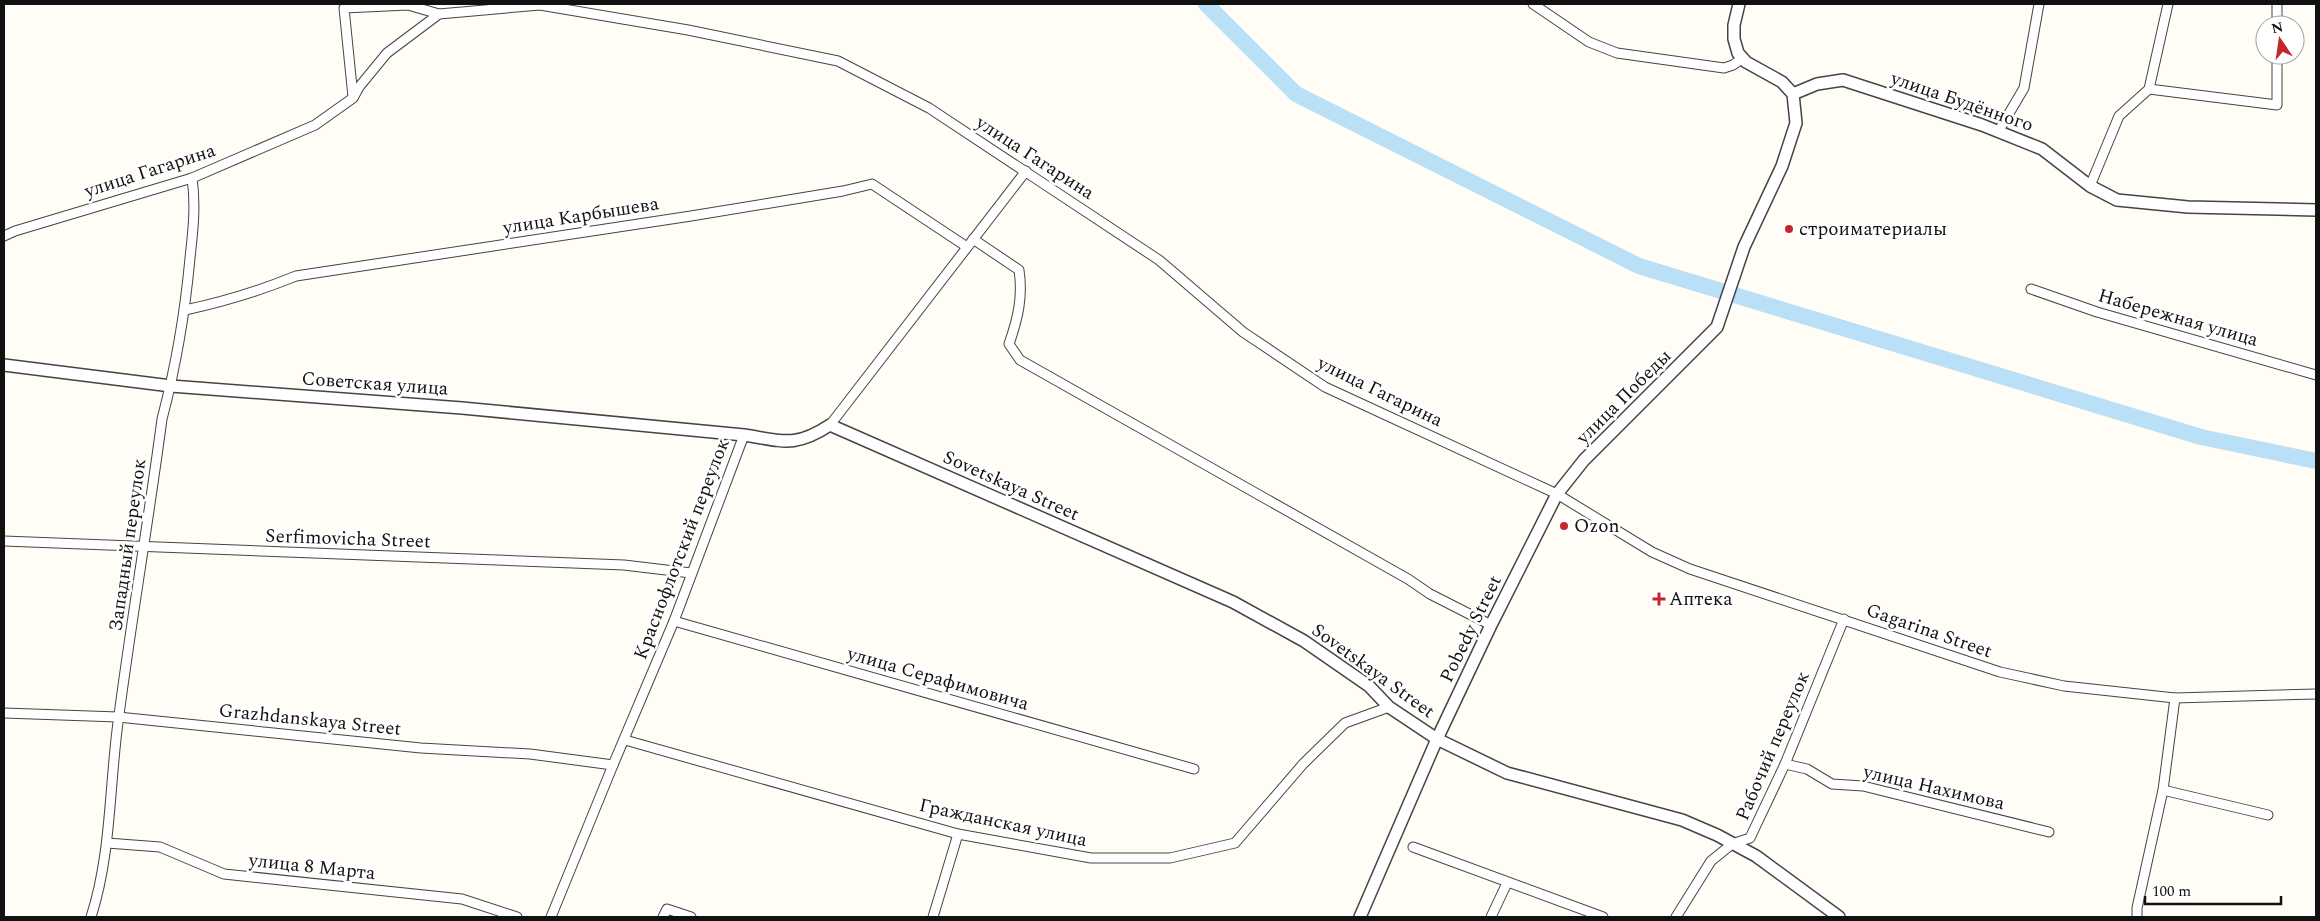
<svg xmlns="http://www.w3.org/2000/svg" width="2320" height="921" font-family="Spectral,serif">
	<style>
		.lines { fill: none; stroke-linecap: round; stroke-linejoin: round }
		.river { stroke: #b9e0f7; stroke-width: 16 }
		.minor-casing { stroke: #444; stroke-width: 11 }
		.tertiary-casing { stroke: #444; stroke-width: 14 }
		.minor { stroke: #fff; stroke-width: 9 }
		.tertiary { stroke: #fff; stroke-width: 11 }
		.poi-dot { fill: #c4262e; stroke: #fff; stroke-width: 2 }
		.labels { text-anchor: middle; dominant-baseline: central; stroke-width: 5; stroke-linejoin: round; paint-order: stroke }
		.street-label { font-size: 19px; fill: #111; stroke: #fff }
		.poi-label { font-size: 19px; fill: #111; stroke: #fff; text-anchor: start }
	</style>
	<rect width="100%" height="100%" fill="#fffdf5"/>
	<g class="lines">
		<path class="river" d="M1206,4L1296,94L1639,266L2201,437L2316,461"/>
		<g class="minor-casing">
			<g id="minor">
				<path d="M1533,4L1589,42L1617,53L1724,68L1733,65L1743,58"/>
				<path d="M2277,25V4"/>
				<path d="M2149,89L2277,105V55"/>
				<path d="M353,97L344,8L408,5L439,14"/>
				<path d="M1998,132L2024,88L2039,4"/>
				<path d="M2090,186L2119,116L2149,89L2168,4"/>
				<path d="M4,236L15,231L192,178L315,125L353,98L359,87L387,53L439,14L540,5L688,30L838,61L929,108L1159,260L1243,332L1325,387L1557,494L1652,552L1690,569L2000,672L2064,686L2175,698L2316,694"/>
				<path d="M973,239L1019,270C1023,297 1018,318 1009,344L1020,360L1408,579L1430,594L1491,625"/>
				<path d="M2031,289L2097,312L2316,375"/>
				<path d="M185,310C223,302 259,291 296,276L691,216L843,191L872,184L967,247"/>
				<path d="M830,425L1026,171"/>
				<path d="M4,541L624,565L691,573"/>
				<path d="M674,621L1194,769"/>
				<path d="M4,713L118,717L421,748L530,754L613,765"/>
				<path d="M625,740L958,834L1091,858H1170L1235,843L1303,764L1345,723L1389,707"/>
				<path d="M1785,764L1807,769L1832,784L1863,786L2049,832"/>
				<path d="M2163,790L2268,815"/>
				<path d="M107,843L160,847L224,874L462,899L517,917"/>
				<path d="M1413,847L1603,917"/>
				<path d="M91,917C112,852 109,783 119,715C132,616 149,518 162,419C176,366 185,313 190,258C193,231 196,205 192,178"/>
				<path d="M551,917L613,765L674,621L744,435"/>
				<path d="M663,917L667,909L691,917"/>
				<path d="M933,917L958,834"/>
				<path d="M1491,917L1507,883"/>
				<path d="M1676,917L1711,861L1732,844L1750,838L1785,764L1844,619"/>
				<path d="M2137,917V908L2163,790L2175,698"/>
			</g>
		</g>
		<g class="tertiary-casing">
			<g id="tertiary">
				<path d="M1793,94L1817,84L1843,80L1982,125L2042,149L2090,186L2117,200L2188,207L2316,210"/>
				<path d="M4,365L171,386L462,408L744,435C783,441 795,448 830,425L1233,602L1304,641L1369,686L1389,707L1437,739L1507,773L1682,820L1717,835L1756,856L1839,917"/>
				<path d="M1360,917L1437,739L1491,625L1557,494L1584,460L1717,327L1744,247L1782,166L1796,123L1793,94L1782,82L1746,62L1738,53L1734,39V25L1739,4"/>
			</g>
		</g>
		<use href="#minor" class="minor"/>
		<use href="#tertiary" class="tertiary"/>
	</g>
	<g class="poi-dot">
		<circle cx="1789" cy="229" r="5"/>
		<circle cx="1564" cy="526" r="5"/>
		<path d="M1656.5 591.5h5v5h5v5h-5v5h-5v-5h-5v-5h5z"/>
	</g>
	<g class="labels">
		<g class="street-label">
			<text transform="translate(1962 102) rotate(19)">улица Будённого</text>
			<text transform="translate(1035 158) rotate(33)">улица Гагарина</text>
			<text transform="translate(150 171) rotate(-18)">улица Гагарина</text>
			<text transform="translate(581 216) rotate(-9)">улица Карбышева</text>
			<text transform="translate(2178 318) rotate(16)">Набережная улица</text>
			<text transform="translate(375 384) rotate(4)">Советская улица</text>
			<text transform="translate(1380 392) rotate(26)">улица Гагарина</text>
			<text transform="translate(1624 397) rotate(-45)">улица Победы</text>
			<text transform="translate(1011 486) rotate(24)">Sovetskaya Street</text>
			<text transform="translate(348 539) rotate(2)">Serfimovicha Street</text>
			<text transform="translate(128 545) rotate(-82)">Западный переулок</text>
			<text transform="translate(682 549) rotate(-69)">Краснофлотский переулок</text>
			<text transform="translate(1471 629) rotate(-64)">Pobedy Street</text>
			<text transform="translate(1929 631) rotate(19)">Gagarina Street</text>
			<text transform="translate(1373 671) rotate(36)">Sovetskaya Street</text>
			<text transform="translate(938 679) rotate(16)">улица Серафимовича</text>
			<text transform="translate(310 720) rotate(6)">Grazhdanskaya Street</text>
			<text transform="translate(1773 746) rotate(-67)">Рабочий переулок</text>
			<text transform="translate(1934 788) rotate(13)">улица Нахимова</text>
			<text transform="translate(1003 823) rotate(12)">Гражданская улица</text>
			<text transform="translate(312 867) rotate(6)">улица 8 Марта</text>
		</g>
		<g class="poi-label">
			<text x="1799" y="229">строиматериалы</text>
			<text x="1574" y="526">Ozon</text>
			<text x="1669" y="599">Аптека</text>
		</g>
	</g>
	<rect width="2320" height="921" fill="none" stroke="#111111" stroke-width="10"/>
	<g transform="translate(2280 40) rotate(347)"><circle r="24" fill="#ffffff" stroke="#a0a0a0"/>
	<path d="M0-4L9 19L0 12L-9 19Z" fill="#c4262e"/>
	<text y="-8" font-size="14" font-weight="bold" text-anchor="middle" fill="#111111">N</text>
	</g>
	<path d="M2145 896v8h136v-8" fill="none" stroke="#111111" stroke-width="2.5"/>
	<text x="2152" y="896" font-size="15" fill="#111111" stroke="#ffffff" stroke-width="4" paint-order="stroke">100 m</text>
</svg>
